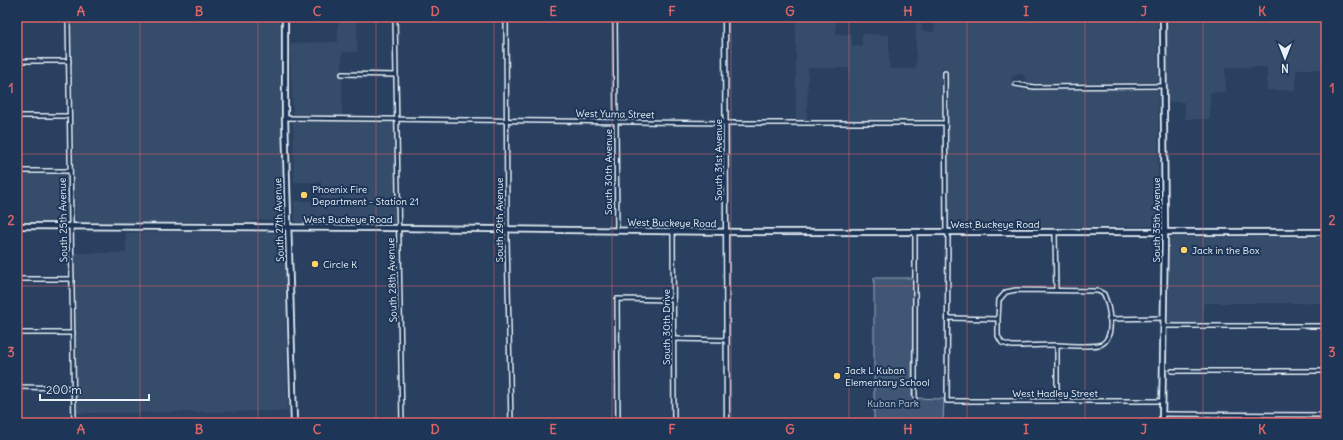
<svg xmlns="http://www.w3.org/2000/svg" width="1343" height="440" font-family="Delius,sans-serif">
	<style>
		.built { fill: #364d6b }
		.green { fill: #415774; stroke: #94a4b6 }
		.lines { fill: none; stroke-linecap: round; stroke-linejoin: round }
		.minor-casing { stroke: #e8f1f8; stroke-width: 6 }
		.tertiary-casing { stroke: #e8f1f8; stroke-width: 7 }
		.secondary-casing { stroke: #e8f1f8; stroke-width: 8 }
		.minor { stroke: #1d3557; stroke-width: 3 }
		.tertiary { stroke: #1d3557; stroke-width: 4 }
		.secondary { stroke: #1d3557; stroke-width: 4.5 }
		.grid { fill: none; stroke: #db6466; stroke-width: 1; stroke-opacity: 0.55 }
		.poi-dot { fill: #ffd166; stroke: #1d3557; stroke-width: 1.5 }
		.labels { text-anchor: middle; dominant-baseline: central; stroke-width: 4; stroke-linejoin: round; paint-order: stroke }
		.street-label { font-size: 10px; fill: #e8f1f8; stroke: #1d3557 }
		.poi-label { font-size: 10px; fill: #e8f1f8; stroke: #1d3557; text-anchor: start }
		.park-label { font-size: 10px; fill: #b6c3d0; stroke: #1d3557 }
		.neatline { fill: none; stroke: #db6466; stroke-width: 1.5 }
		.grid-label { font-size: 13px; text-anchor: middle; font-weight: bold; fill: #db6466 }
	</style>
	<rect width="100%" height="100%" fill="#294061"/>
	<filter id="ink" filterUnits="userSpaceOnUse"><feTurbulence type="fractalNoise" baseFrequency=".025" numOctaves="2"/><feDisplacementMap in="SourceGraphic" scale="8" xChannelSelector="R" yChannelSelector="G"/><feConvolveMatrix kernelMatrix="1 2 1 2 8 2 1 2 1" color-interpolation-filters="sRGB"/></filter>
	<g filter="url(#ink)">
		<g class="built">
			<path d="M72,17H283V172L282,174L284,218L283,221L279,222L267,220H256L249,222H78L76,221L75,219Z"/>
			<path d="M338,17H357V52H342V116L293,115L290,43L338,42Z"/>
			<path d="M796,17H836V34L852,35V46H862V34L889,35V69H916V17H921L922,31L934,32L935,17H1157L1158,79L1156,82L1031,83L1028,82L1022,74H1019L1012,77L1011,80L1013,87L1019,90H1156L1158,94V224L1154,226L1054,228L949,227L948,226V68H941L942,118L939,121H849V68H808L807,121H796Z"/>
			<path d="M1168,17H1326V69H1296V90H1267V67H1225L1226,92H1210V119H1185L1184,102H1168Z"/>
			<path d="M296,120L393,122L394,124L395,222L394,224L297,222L295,220L294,201H321V182H294L293,123Z"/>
			<path d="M17,174L66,175L67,177L68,218L67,220L64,222L17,221Z"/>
			<path d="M208,231L281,233L284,235L288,411L77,413L75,253H126V233Z"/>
			<path d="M1174,237H1326V303H1204L1203,324L1169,323V243L1170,240Z"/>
		</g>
		<path class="green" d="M874,278H913L912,398L944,399L943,423H874Z"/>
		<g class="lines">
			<g class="minor-casing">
				<g id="minor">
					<path d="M68,17L74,423"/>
					<path d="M395,17L402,423"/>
					<path d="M506,17L507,240L511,423"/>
					<path d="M615,17L617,231"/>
					<path d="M17,61H69"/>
					<path d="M945,73L946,233"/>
					<path d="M342,74L396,75"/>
					<path d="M1015,84L1034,87L1163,86"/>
					<path d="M17,116H69"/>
					<path d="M285,118L726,123H945"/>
					<path d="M17,171H70"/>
					<path d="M673,232L674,423"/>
					<path d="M915,232V397"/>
					<path d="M948,233L947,401H1163"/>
					<path d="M1055,233L1056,290"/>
					<path d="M17,279H72"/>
					<path d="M948,318L998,319L999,300L1006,292L1016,290L1098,291L1104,294C1109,306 1116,336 1102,344C1094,348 1066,345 1056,345C1041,345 1027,346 1012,346L1002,343L998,336V319"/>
					<path d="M1109,319L1164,318"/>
					<path d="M1164,326H1326"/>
					<path d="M17,333H73"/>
					<path d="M673,339L726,340"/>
					<path d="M1057,345V401"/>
					<path d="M1172,371H1326"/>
					<path d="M17,387L74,388"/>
					<path d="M1162,414L1326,415"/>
					<path d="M618,423L617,299L673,300"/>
					<path d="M1326,423V401"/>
				</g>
			</g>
			<g class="tertiary-casing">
				<path id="tertiary" d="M725,17L727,423"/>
			</g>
			<g class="secondary-casing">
				<g id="secondary">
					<path d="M285,17V118L294,423"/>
					<path d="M17,226L398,228L741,232H1326"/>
					<path d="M1162,423L1165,232L1163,17"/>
				</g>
			</g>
			<use href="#minor" class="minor"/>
			<use href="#tertiary" class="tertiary"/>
			<use href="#secondary" class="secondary"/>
		</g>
	</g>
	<path class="grid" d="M140,17V423M258,17V423M376,17V423M494,17V423M612,17V423M731,17V423M849,17V423M967,17V423M1085,17V423M1203,17V423M17,154H1326M17,286H1326"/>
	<g class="poi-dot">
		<circle cx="304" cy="195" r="4"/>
		<circle cx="1184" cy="250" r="4"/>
		<circle cx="315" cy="264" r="4"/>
		<circle cx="837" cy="376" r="4"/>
	</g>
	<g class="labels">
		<g class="street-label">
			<text transform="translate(615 114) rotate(1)">West Yuma Street</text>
			<text transform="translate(718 160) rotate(-90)">South 31st Avenue</text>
			<text transform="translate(608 172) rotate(-90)">South 30th Avenue</text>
			<text x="348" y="219">West Buckeye Road</text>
			<text transform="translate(63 220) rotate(-91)">South 25th Avenue</text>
			<text transform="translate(279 220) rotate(-92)">South 27th Avenue</text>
			<text transform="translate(499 220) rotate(-90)">South 29th Avenue</text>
			<text transform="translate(1156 220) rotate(-90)">South 35th Avenue</text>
			<text transform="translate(672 223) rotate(1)">West Buckeye Road</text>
			<text x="995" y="224">West Buckeye Road</text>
			<text transform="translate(392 280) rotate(-92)">South 28th Avenue</text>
			<text transform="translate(666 327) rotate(-90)">South 30th Drive</text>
			<text x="1055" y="393">West Hadley Street</text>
		</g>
		<g class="poi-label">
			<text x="312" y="189">Phoenix Fire<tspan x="312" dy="12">Department - Station 21</tspan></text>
			<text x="1192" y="250">Jack in the Box</text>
			<text x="323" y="264">Circle K</text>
			<text x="845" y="370">Jack L Kuban<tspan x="845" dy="12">Elementary School</tspan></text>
		</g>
		<g class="park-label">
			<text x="893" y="403">Kuban Park</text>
		</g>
	</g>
	<rect width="1343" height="440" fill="none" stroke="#1d3557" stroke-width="44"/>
	<g transform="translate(1285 58) rotate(180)" stroke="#1d3557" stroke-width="3" paint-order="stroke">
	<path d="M0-3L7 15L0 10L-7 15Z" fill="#e8f1f8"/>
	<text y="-6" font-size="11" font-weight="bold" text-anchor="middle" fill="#e8f1f8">N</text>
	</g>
	<path d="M40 394v6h109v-6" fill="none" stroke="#e8f1f8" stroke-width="2"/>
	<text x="46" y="394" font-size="12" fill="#e8f1f8" stroke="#1d3557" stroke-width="3" paint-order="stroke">200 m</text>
	<rect x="22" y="22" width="1299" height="396" class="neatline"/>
	<g class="grid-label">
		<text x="81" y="16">A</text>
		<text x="199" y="16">B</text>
		<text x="317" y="16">C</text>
		<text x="435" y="16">D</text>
		<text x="553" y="16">E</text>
		<text x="672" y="16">F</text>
		<text x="790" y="16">G</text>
		<text x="908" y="16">H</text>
		<text x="1026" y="16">I</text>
		<text x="1144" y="16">J</text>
		<text x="1262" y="16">K</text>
		<text x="11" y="93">1</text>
		<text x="1332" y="93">1</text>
		<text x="11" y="225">2</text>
		<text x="1332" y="225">2</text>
		<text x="11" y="357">3</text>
		<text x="1332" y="357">3</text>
		<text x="81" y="434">A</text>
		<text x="199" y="434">B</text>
		<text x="317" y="434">C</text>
		<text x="435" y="434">D</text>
		<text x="553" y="434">E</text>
		<text x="672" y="434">F</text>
		<text x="790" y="434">G</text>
		<text x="908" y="434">H</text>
		<text x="1026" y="434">I</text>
		<text x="1144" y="434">J</text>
		<text x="1262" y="434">K</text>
	</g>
</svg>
